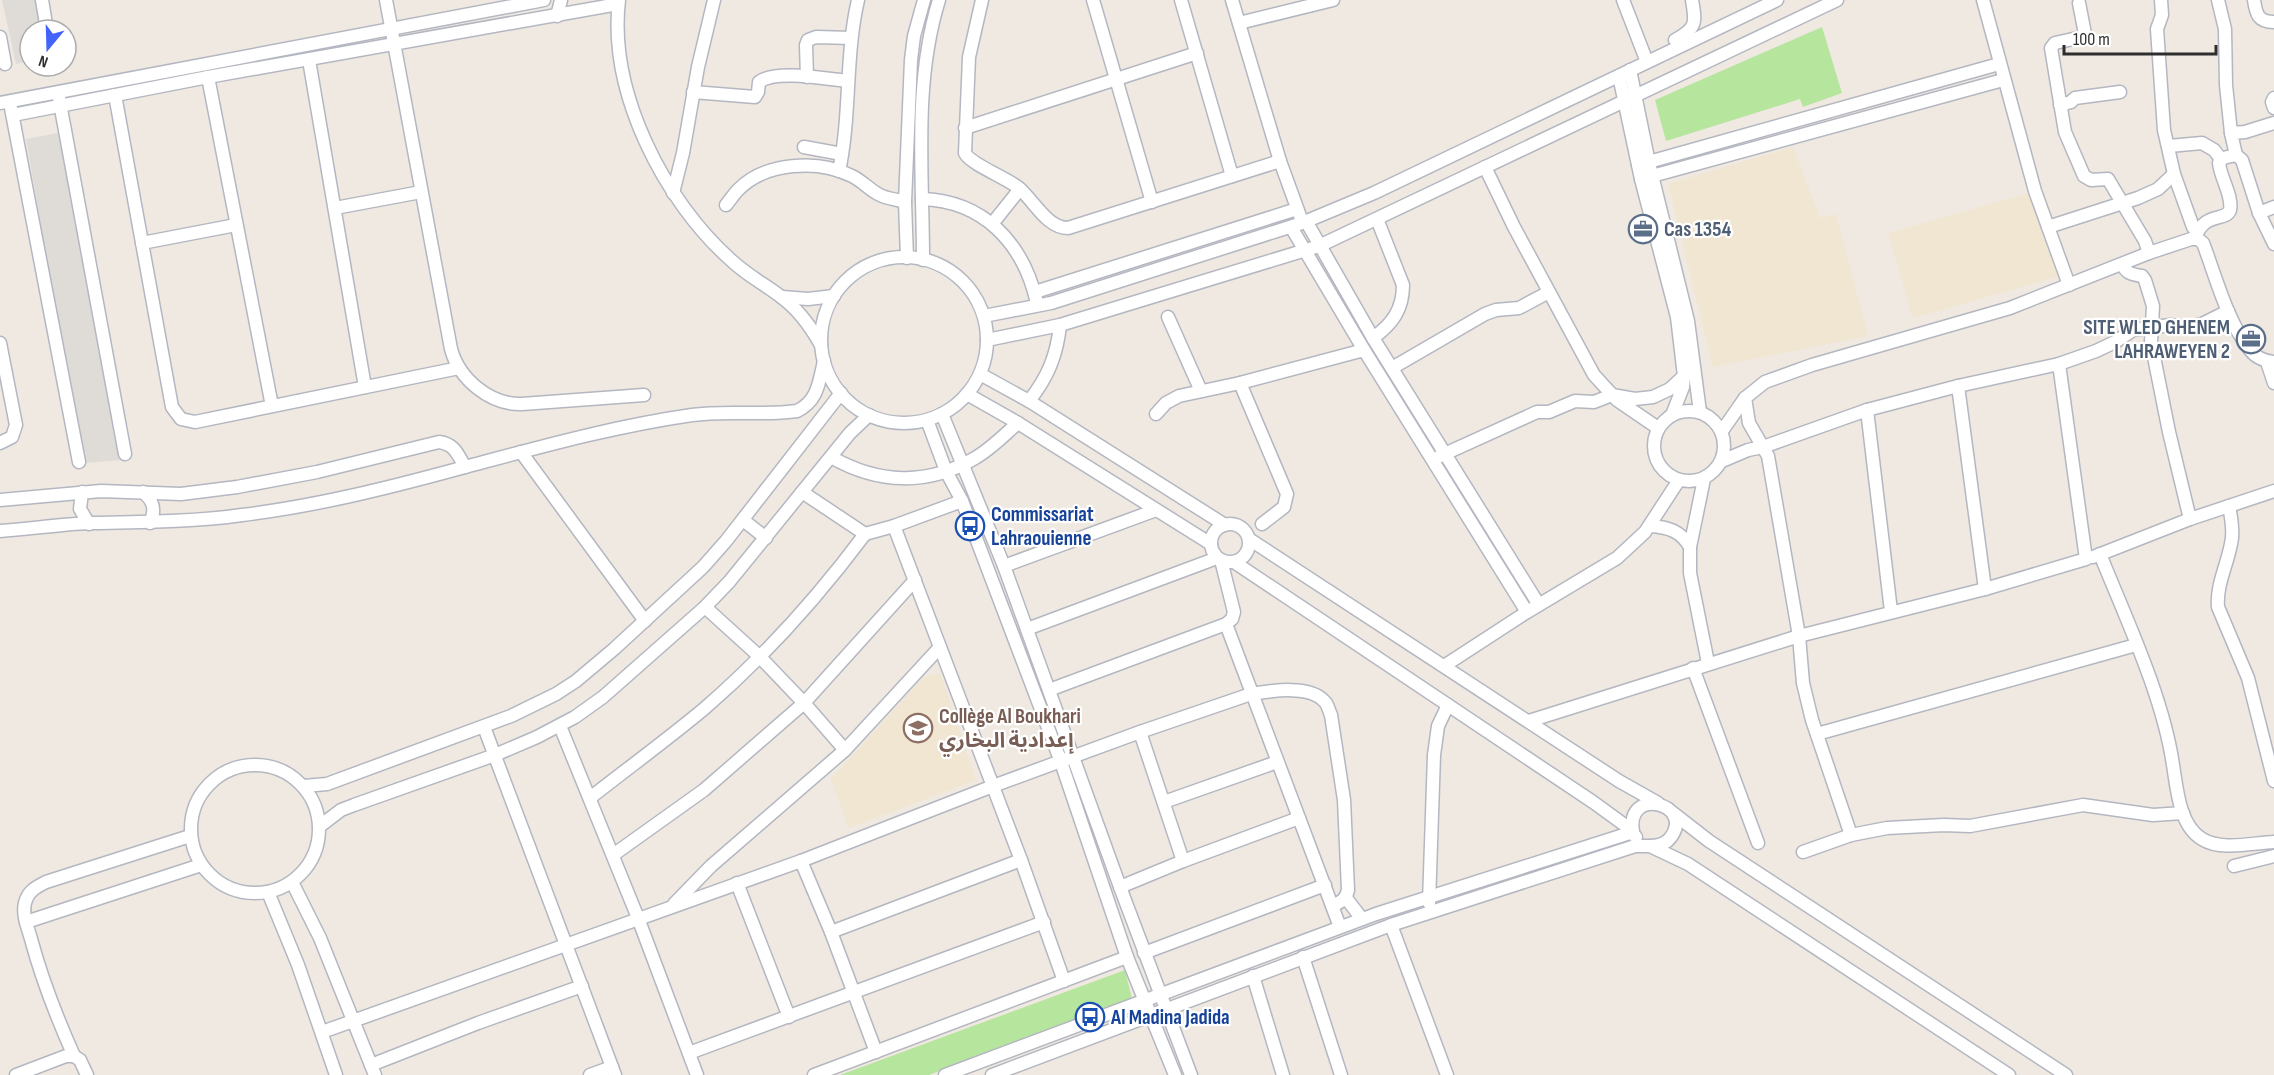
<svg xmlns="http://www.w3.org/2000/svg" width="2274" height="1075" font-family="'Sofia Sans Condensed','Noto Sans Arabic',sans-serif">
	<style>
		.education { fill: #f0e6d1 }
		.green { fill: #b6e59e }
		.plaza { fill: #dfdcd8 }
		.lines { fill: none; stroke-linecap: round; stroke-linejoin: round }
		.minor-casing { stroke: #b4b7c1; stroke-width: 15 }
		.minor { stroke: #fff; stroke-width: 12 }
		.labels { text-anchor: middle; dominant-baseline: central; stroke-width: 4.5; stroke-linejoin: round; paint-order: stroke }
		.service-label { font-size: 21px; font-weight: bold; fill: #4e5e75; stroke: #fff; text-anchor: start }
		.transit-label { font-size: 21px; font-weight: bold; fill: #164399; stroke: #fff; text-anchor: start }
		.education-label { font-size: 21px; font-weight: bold; fill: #785e54; stroke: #fff; text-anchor: start }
	</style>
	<rect width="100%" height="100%" fill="#efe9e1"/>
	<g class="education">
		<path d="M1793,147L1820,218L1836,214L1868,336L1713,367L1668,184Z"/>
		<path d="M2029,193L2060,276L1913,318L1888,233Z"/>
		<path d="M940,673L976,780L849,828L831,779L924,677Z"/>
	</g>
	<g class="green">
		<path d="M1822,27L1842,93L1803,107L1800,99L1666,141L1655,100Z"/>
		<path d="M1125,970L1132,999L929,1075H840Z"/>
	</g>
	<g class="plaza">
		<path d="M2,0H38L44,30H30V61L16,64Z"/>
		<path d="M63,132L123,460L85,463L53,295L26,139Z"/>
	</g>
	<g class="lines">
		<g class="minor-casing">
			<g id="minor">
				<path d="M42,0L47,30"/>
				<path d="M386,0L451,349C459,379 490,405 522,404L644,395"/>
				<path d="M619,0C608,92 664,201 732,261C747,275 764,284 780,296C797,308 811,327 821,345"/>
				<path d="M982,0L969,57L965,153C970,164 1007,178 1019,188C1034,201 1047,228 1068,228L1280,161"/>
				<path d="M1093,0L1152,202"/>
				<path d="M1181,0L1232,176"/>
				<path d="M1232,0L1280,161L1300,216"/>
				<path d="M1623,0L1647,62"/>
				<path d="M1983,0L2035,191L2069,285"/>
				<path d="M2161,0L2162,15L2157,29L2164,130L2174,174L2193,227L2197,232"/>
				<path d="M2218,0L2225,29L2226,85L2231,133"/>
				<path d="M2254,0C2256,14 2258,22 2274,22"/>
				<path d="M2079,3L2085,34L2082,37L2055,43L2051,48L2065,132L2084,176L2091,180L2108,179L2145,241L2149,253"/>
				<path d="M557,16L561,0"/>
				<path d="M1239,23L1333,0"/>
				<path d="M0,37L5,64"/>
				<path d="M1675,40C1697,28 1696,23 1692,0"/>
				<path d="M309,60L365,387"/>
				<path d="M1630,70L1649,163L1688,321L1700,412"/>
				<path d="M1619,76L1641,179L1677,317L1684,376L1683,387L1672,415"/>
				<path d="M208,77L272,406"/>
				<path d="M807,77L806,45L808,40L816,37L851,38"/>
				<path d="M693,92L755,97L758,92L759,82C776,69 826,79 847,81"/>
				<path d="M115,95L172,407L181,419L195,422L459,368"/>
				<path d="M59,98L125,454"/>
				<path d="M2274,98L2272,102L2274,108"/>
				<path d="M0,103L544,0"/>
				<path d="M2060,105L2071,102L2075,98L2120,92"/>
				<path d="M11,108L79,462"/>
				<path d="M13,115L208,77L618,4"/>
				<path d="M965,128L1197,53"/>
				<path d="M2169,146L2202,143L2214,150L2221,159"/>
				<path d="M804,147L842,154"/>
				<path d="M2236,155L2231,133L2245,132L2274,123"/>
				<path d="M1638,165L1999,64"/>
				<path d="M1485,167L1514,227L1594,375L1617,400L1658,428"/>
				<path d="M839,171C851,115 845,56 858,0"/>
				<path d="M1641,179L2003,80"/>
				<path d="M673,193L683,153L698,67L714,0"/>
				<path d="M922,199C983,201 1022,242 1036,299"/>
				<path d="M726,205C730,200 734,194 738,190C765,162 818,159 852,176C862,181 869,189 878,194C886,199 896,199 905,202"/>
				<path d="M335,208L421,192"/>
				<path d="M2259,213L2274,207"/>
				<path d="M1306,221L1373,338L1539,605"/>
				<path d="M992,224L1020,189"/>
				<path d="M1291,227L1364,350L1527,612"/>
				<path d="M2048,227L2138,198L2158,189L2174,174"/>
				<path d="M2195,238C2204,211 2226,222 2230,210C2233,196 2220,177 2219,163L2223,158L2236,155L2242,160L2259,213L2274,244"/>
				<path d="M142,243L236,225"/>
				<circle cx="904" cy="340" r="83"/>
				<path d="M907,258L905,202L911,60L914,36L924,0"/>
				<path d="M923,260C923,173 913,84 939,0"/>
				<path d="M2122,264C2127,274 2131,274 2142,276L2145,280L2153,306L2151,342L2169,432L2190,519"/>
				<path d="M1035,292L1297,209"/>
				<path d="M782,297L808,299L834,296"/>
				<path d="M984,316L1051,303L1302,223L1374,193L1777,0"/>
				<path d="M1168,317L1201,391"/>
				<path d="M1373,338C1392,324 1403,310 1403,285L1377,219"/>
				<path d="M987,340L1060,325L1319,246L1837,0"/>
				<path d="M0,343L16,425L12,437L0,443"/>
				<path d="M2267,362L2274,383"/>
				<path d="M1392,368L1485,314L1496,310L1519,308L1549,292"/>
				<path d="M980,374L1029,401L1225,525"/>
				<path d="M1240,383L1287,494L1284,507L1262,524"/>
				<path d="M1958,386L1985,589"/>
				<path d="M967,394L1018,423L1211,544"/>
				<path d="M1745,398L1749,423L1768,456L1799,636L1803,683L1812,720L1851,835"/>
				<path d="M1029,401C1048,377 1057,355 1060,325"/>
				<path d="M1867,410L1891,611"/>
				<circle cx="1689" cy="446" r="35"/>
				<path d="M942,414L1004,566L1120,887L1191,1075"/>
				<path d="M1156,414L1166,403L1179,396L1240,383L1364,350"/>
				<path d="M927,420L946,471L962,501L1061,762L1127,957L1175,1075"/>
				<path d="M1722,431L1745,398L1765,382L1812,365L2010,308L2149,253L2191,239H2198L2203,243C2216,277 2227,321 2250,350C2256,358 2264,361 2274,362"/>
				<path d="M521,452L645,621"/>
				<path d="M1440,456L1537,412H1549L1575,401L1594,402L1612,395L1635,399L1653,397L1670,389L1684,376"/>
				<path d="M831,457C878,484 928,486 975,458C991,449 1004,435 1018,423"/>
				<path d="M1722,461L1748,450L1763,447L1867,410L1958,386L2059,364L2096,351L2115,342L2133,330L2170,325L2188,327L2202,324L2228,311"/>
				<path d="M465,467C540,447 615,426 692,415C727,410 763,416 797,411C818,401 819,382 824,361"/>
				<path d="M1704,479L1690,547V573L1708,663"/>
				<path d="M82,492L80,509L89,524"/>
				<path d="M143,492C154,501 156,510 150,523"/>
				<path d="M802,492L865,534L894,526L962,501"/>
				<path d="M0,500L101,491L181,494L237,487L317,472L439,442C455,444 458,455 465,467C392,487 317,506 242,515C192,522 141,522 91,523C61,524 30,529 0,531"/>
				<path d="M2229,506C2231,516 2233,527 2232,538C2229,562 2216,583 2218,607L2248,678L2274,781"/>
				<path d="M743,520L766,538"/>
				<circle cx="1230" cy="543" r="19"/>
				<path d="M894,526L1021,860L1064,981"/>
				<path d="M1650,526C1668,527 1681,531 1690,547"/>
				<path d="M1249,539L1619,781L1658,803"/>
				<path d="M2100,554C2126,619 2163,696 2173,765C2177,789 2179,825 2202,839C2221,851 2252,843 2274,842"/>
				<path d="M2093,557L2190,519L2274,491"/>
				<path d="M1234,562L1593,802L1626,826L1636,837"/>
				<path d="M1004,566L1156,510"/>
				<path d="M705,607L759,656L804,703L845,750"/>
				<path d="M1226,624L1340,927"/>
				<path d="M1027,629L1217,558"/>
				<path d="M1444,666L1527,612L1617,558L1645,532L1679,480"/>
				<path d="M1693,668L1758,843"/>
				<path d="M1049,690L1226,624L1232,619L1234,612L1221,560"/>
				<path d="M1529,721L1799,636L1985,589L2086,559L2059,364"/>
				<path d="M560,726L638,918L697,1075"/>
				<path d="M484,727L615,1075"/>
				<path d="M1140,732L1183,861"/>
				<path d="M1817,734L2136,645"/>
				<circle cx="255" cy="829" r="64"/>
				<path d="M304,786L327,784L511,716L556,694L576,681L614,649L703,567L726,541L841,393"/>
				<path d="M590,798C628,768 668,739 705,708C765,656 818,597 865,534"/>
				<path d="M1164,802L1277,762"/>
				<path d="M1673,813L1709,841L2066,1075"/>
				<path d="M320,826L341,810L354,805L495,755L537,737L575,717L603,697L705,607L729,582L850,433L869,415"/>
				<path d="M1633,832C1625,785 1695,804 1671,837C1666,844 1659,846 1651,846"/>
				<path d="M1803,852L1851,835L1887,828L1944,825L1970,826L2083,805L2153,815L2183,813"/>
				<path d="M613,855L704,790L804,703L915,580"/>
				<path d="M801,861L831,932L876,1052"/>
				<path d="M2234,866L2274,856"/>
				<path d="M292,882L320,938L375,1075"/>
				<path d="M737,883L789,1017"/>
				<path d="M1120,887L1183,861L1299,818"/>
				<path d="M268,892L298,965L336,1075"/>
				<path d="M1346,898L1362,919"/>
				<path d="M1429,903L1434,755L1438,726L1448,705"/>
				<path d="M674,904L711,866L845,750L940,647"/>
				<path d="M26,922L201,865"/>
				<path d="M1391,925L1447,1075"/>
				<path d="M831,932L1021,860"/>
				<path d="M1144,953L1325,885"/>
				<path d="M1303,957L1341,1075"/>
				<path d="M1253,976L1283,1075"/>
				<path d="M322,1032L801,861L993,786L1140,732L1251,694C1270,691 1311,684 1325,702C1328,705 1329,711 1331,715L1344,800L1348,890C1346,899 1341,903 1332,905"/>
				<path d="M689,1053L1044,922"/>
				<path d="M371,1065L478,1023L582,986"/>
				<path d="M16,1075L66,1056H74"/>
				<path d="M87,1075L80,1060L74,1056C57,1018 42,980 31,939C28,928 22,915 25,903C28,891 36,887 46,882L190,836"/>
				<path d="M590,1075L612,1067"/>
				<path d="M814,1075L1127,957"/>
				<path d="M945,1075L1376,914L1633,832"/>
				<path d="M992,1075L1391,925L1635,846H1650L1688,864L2009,1075"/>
			</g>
		</g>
		<use href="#minor" class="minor"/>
	</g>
	<defs>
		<g id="office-ring" transform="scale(1.5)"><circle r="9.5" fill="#fff" stroke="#5c6f8a" stroke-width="1.5"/><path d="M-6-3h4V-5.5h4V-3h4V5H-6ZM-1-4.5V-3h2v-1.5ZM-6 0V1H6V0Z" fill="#5c6f8a"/></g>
		<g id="bus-ring" transform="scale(1.5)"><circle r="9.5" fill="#fff" stroke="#1a4fb4" stroke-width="1.5"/><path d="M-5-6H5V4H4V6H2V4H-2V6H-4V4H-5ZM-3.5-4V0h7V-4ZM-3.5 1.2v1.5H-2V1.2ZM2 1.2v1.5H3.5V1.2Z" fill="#1a4fb4"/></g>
		<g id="school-ring" transform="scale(1.5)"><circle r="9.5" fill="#fff" stroke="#8d6e63" stroke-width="1.5"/><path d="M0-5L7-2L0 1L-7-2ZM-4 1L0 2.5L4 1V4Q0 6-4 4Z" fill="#8d6e63"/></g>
	</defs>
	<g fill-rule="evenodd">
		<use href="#office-ring" x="1643" y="229"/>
		<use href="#office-ring" x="2251" y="339"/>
		<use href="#bus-ring" x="970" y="526"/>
		<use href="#school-ring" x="918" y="728"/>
		<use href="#bus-ring" x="1090" y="1017"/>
	</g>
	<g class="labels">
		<g class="service-label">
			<text x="1664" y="229">Cas 1354</text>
			<text x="2230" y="327" text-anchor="end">SITE WLED GHENEM<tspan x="2230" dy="24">LAHRAWEYEN 2</tspan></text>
		</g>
		<g class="transit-label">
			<text x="991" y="514">Commissariat<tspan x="991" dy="24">Lahraouienne</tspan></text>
			<text x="1111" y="1017">Al Madina Jadida</text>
		</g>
		<g class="education-label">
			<text x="939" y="716">Collège Al Boukhari<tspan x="939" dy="24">إعدادية البخاري</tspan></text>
		</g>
	</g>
	<g transform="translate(48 48) rotate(199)"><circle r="28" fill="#ffffff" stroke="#ababab" stroke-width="1.5"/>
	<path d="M0-4.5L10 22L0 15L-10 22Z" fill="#4264fb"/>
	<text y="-9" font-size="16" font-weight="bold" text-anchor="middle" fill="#2e2e2e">N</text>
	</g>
	<path d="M2064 45v9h152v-9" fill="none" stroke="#2e2e2e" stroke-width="3"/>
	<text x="2073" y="45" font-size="18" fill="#2e2e2e" stroke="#ffffff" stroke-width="4.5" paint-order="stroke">100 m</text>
</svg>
